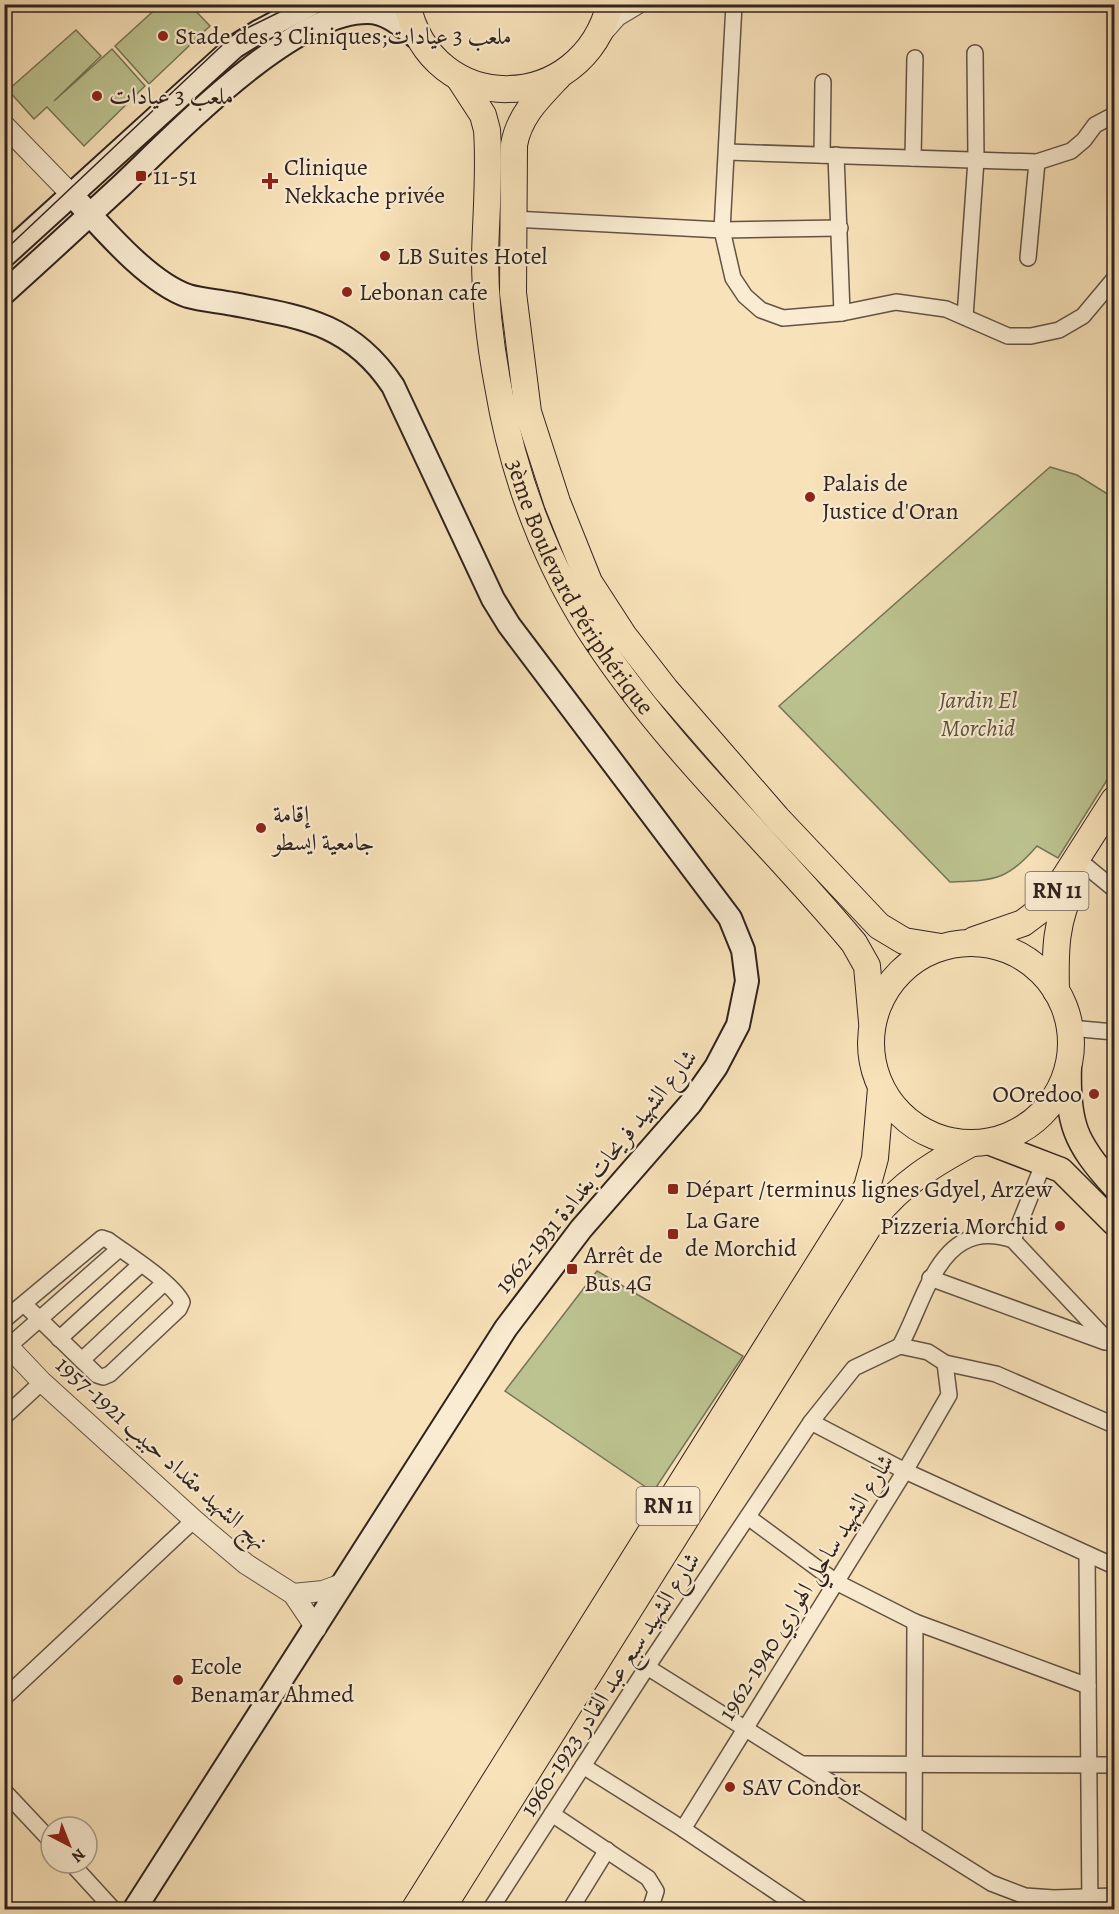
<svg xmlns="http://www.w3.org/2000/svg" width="1119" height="1914" font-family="Alegreya,Amiri,serif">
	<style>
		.green { fill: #bcc390; stroke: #767357; stroke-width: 1.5 }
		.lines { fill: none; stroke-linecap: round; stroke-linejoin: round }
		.minor-casing { stroke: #625345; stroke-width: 18 }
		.tertiary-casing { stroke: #625345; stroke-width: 22 }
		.secondary-casing { stroke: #30231e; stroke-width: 26 }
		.primary-casing { stroke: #30231e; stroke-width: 27 }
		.trunk-casing { stroke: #30231e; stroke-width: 28 }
		.minor { stroke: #faecd2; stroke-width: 15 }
		.tertiary { stroke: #faecd2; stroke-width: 20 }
		.secondary { stroke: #faecd2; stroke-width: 22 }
		.primary { stroke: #f8e2b9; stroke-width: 24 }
		.trunk { stroke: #f8e2b9; stroke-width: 26 }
		.tram { stroke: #30231e; stroke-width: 1.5 }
		.poi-dot { fill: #8f2418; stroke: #faecd2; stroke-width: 2 }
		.labels { text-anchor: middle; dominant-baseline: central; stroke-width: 4.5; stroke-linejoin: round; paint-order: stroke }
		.shield { fill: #faecd2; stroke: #6d5f54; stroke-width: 1.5 }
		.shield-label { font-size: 22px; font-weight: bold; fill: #30231e }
		.poi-label { font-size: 24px; fill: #30231e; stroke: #faecd2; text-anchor: start }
		.street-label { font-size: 24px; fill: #30231e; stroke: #faecd2 }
		.park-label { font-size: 24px; font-style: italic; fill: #5a5340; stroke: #faecd2 }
	</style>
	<rect width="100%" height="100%" fill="#f8e2b9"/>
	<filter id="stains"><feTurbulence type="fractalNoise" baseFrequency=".00333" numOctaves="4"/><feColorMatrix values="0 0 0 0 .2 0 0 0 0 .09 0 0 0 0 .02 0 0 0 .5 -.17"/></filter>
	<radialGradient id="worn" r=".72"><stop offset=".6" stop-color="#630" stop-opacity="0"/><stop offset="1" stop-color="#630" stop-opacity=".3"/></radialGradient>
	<g class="green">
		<path d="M160,5H190L210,26L149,84L115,46Z"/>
		<path d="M76,30L101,56L54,101L112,49L145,86L84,146L47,107L34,119L8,90Z"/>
		<path d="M1050,467L1077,475L1114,498V769L1058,858L1037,846C1007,881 995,880 950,882L779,706Z"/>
		<path d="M597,1271L743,1356L653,1492L505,1391Z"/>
	</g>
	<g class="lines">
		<g class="minor-casing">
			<g id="minor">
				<path d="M734,4L722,230L733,278L745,296L761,310L783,318L842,313L896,302L946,309L1008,336H1031L1059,330L1083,316L1114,279"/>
				<path d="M727,152L1037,162L1071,151L1084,140L1095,125L1114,115"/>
				<path d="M822,155L823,82"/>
				<path d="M836,155L842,313"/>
				<path d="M913,158L915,58"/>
				<path d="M513,219L722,230L840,228"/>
				<path d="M1028,258L1037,162"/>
				<path d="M965,317L976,160L975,53"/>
				<path d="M1086,866L1114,889"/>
				<path d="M1070,1028L1114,1032"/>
				<path d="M1013,1240L1044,1162"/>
				<path d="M930,1278L1105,1342"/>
				<path d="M4,1320L102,1238L108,1240C128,1255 172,1282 182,1302L179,1309L110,1374L103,1377L97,1375L25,1305"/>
				<path d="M59,1339L140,1265"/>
				<path d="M9,1346L119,1249"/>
				<path d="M900,1346C926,1299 940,1215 1013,1240L1110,1343"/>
				<path d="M82,1360L164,1283"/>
				<path d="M4,1417L42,1382"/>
				<path d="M811,1422L905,1471L1114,1566"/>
				<path d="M748,1517L836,1582L915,1622L1088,1686"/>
				<path d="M1087,1554L1090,1910"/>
				<path d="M647,1667L991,1883L1025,1896L1054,1898L1114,1896"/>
				<path d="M4,1698L194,1520"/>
				<path d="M803,1764L1114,1765"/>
				<path d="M583,1766L683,1829L803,1910"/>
				<path d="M4,1791L51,1841"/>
				<path d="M552,1814L648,1878L656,1891L650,1910"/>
				<path d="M683,1829L905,1471L949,1395L945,1363"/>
				<path d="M914,1835L915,1622"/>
				<path d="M71,1863L114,1910"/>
				<path d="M490,1910L647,1667L811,1422L854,1368L900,1346L928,1352L945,1363L996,1374L1114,1425"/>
				<path d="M570,1910L607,1850"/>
			</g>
		</g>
		<g class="tertiary-casing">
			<g id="tertiary">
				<path d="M602,33L617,16L637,4"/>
				<path d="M4,125L71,194"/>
				<path d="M4,1342L42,1382L194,1520L246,1564L293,1594L316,1628"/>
				<path d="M293,1594L323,1591L342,1584"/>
			</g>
		</g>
		<g class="secondary-casing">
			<g id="secondary">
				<path d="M71,194C100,225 147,282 188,296C202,300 218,301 233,304C302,317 351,323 393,386L493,599L509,625L730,918L743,950L747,981L738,1025L716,1067L690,1104L581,1229L506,1328L134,1910"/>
				<path d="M4,256L234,47L258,32L311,4"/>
				<path d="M4,293C44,257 83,221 122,185C176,134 292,11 368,12C388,12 404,28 419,39"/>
			</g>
		</g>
		<g class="primary-casing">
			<g id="primary">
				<path d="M1069,1065C1067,1123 1075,1143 1114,1186"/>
				<path d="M988,1142L1061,1170L1114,1223"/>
			</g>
		</g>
		<g class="trunk-casing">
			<g id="trunk">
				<path d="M407,4C432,119 582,116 610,4"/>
				<path d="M558,77C538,98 519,116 514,145L513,293L528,412L557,502L589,582L624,636L666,690L777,818L879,926L904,941L941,947"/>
				<path id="s1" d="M459,78L483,115L487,130C490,172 486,214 485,256C485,299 490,344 498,386C513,476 546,565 597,641C671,752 770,842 854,943L867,966L872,1022"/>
				<path d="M974,940L1023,923L1047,905L1114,800"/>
				<circle cx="971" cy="1043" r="100"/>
				<path d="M1056,991C1055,952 1055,918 1075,884"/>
				<path d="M414,1910L867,1187L875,1158L881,1088"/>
				<path d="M441,1910L874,1218C902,1183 933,1164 972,1143"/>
			</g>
		</g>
		<use href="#minor" class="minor"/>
		<use href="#tertiary" class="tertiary"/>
		<use href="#secondary" class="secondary"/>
		<use href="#primary" class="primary"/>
		<use href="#trunk" class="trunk"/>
		<path class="tram" d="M4,251L233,35L296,4"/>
	</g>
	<g class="poi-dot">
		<circle cx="163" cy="36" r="6"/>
		<circle cx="97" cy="96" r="6"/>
		<rect x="135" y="170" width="12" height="12" rx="3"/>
		<path d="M267 172h6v6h6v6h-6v6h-6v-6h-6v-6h6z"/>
		<circle cx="385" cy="256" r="6"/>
		<circle cx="347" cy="292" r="6"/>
		<circle cx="810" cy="497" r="6"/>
		<circle cx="261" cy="828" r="6"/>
		<circle cx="1094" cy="1094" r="6"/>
		<rect x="667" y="1183" width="12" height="12" rx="3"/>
		<circle cx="1060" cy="1226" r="6"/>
		<rect x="667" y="1228" width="12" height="12" rx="3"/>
		<rect x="566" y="1263" width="12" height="12" rx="3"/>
		<circle cx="178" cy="1680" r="6"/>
		<circle cx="730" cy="1787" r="6"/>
	</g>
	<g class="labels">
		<g class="shield">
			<rect x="1025.5" y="872" width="63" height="38" rx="4.5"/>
			<rect x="636.5" y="1487" width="63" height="38" rx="4.5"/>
		</g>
		<g class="shield-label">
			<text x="1057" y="891">RN 11</text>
			<text x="668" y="1506">RN 11</text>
		</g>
		<g class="poi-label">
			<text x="175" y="36">Stade des 3 Cliniques;ملعب 3 عيادات</text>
			<text x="109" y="96">ملعب 3 عيادات</text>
			<text x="284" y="167">Clinique<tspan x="284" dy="28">Nekkache privée</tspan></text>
			<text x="153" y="176">11-51</text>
			<text x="397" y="256">LB Suites Hotel</text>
			<text x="359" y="292">Lebonan cafe</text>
			<text x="822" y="483">Palais de<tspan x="822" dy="28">Justice d'Oran</tspan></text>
			<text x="273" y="814">إقامة<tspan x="273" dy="28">جامعية ايسطو</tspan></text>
			<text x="1082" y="1094" text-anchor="end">OOredoo</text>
			<text x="685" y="1189">Départ /terminus lignes Gdyel, Arzew</text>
			<text x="685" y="1220">La Gare<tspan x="685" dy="28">de Morchid</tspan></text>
			<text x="1048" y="1226" text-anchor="end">Pizzeria Morchid</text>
			<text x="584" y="1255">Arrêt de<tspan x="584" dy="28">Bus 4G</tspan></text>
			<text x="190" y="1666">Ecole<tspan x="190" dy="28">Benamar Ahmed</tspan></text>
			<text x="742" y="1787">SAV Condor</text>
		</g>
		<g class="street-label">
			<text stroke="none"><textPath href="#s1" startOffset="536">3ème Boulevard Périphérique</textPath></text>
			<text transform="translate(596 1171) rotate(-51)">شارع الشهيد فريحات بغدادة 1931-1962</text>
			<text transform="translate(162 1453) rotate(42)">نهج الشهيد مقداد حبيب 1921-1957</text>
			<text transform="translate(806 1587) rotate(-58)">شارع الشهيد ساحلي الهواري 1940-1962</text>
			<text transform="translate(610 1684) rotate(-57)">شارع الشهيد سبع عبد القادر 1923-1960</text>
		</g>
		<g class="park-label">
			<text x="978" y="700">Jardin El<tspan x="978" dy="28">Morchid</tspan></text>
		</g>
	</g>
	<rect width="1119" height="1914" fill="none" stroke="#f8e2b9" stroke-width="24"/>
	<rect x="6" y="6" width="1107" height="1902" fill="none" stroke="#30231e" stroke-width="3"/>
	<rect x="12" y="12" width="1095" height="1890" fill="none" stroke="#30231e" stroke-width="1.5"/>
	<g transform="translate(69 1845) rotate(138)"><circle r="28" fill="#faecd2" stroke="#a99c8a" stroke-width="1.5"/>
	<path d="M0-4.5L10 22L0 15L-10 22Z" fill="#8f2418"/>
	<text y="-9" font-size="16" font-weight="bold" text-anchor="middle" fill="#30231e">N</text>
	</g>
	<rect width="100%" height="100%" filter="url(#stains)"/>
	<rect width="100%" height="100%" fill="url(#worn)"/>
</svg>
